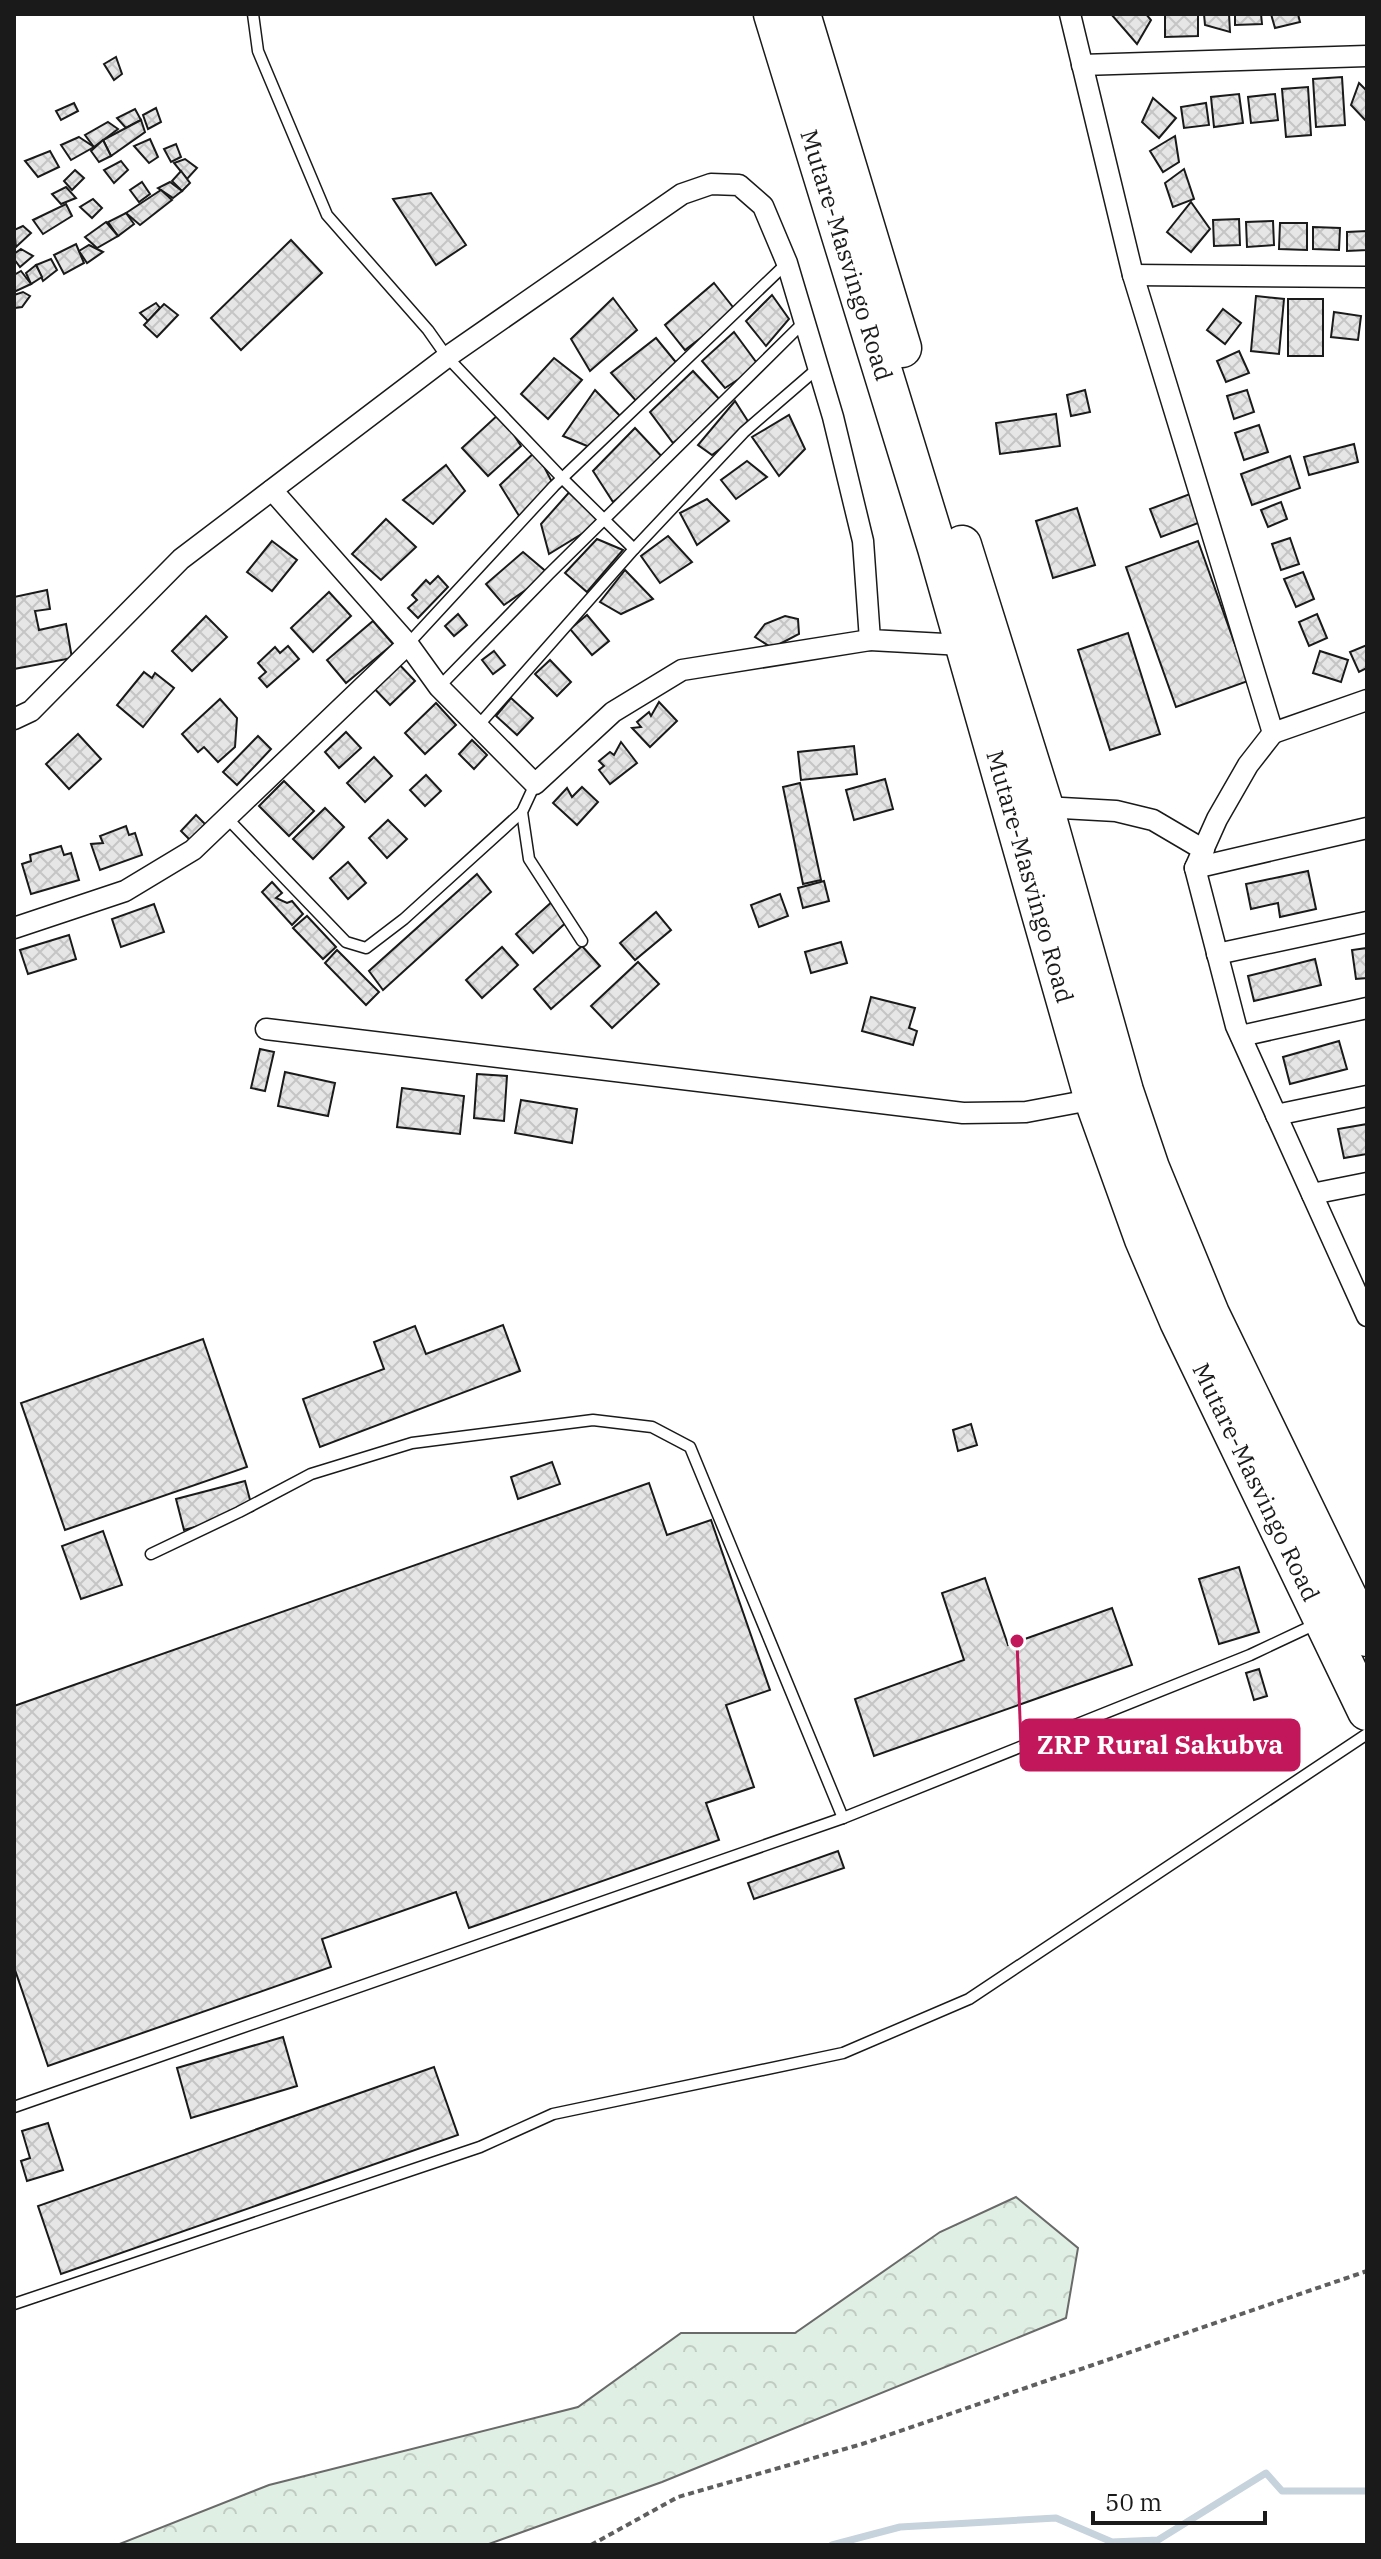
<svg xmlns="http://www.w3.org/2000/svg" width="1381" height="2559" font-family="'IBM Plex Serif',serif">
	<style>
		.forest { fill: url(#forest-crowns); stroke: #6a6a6a; stroke-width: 2 }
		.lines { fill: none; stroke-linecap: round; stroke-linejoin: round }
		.stream { stroke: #c6d2dc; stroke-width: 7 }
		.building { fill: url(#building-cross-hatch); stroke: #1a1a1a; stroke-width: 2 }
		.lane-casing { stroke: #1a1a1a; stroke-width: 13 }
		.street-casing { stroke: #1a1a1a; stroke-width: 23 }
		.highway-casing { stroke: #1a1a1a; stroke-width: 41 }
		.path { stroke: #5f5f5f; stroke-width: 4; stroke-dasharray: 6 4; stroke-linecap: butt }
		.lane { stroke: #fff; stroke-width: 10 }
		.street { stroke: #fff; stroke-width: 20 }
		.highway { stroke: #fff; stroke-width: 38 }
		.labels { text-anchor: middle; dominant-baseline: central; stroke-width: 6; stroke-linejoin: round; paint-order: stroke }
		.street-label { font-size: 24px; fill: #1a1a1a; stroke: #fff }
		.leader { fill: none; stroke: #c2185b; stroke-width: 3 }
		.callout-dot { fill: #c2185b; stroke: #fff; stroke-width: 3 }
		.callout { fill: #c2185b; stroke: #c2185b; stroke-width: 3 }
		.callout-label { font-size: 26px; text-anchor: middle; font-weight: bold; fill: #fff }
	</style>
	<defs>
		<pattern id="forest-crowns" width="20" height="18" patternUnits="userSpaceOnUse" patternTransform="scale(2)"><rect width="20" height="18" fill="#e0efe3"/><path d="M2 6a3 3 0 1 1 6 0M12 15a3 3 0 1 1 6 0" fill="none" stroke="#c0ccc2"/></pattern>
		<pattern id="building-cross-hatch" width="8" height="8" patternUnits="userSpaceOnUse" patternTransform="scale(2)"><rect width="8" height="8" fill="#e6e6e6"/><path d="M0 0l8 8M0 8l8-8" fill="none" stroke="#c5c5c5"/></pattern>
	</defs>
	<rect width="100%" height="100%" fill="#fff"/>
	<path class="forest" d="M1016,2197L1078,2248L1066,2318L662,2482L486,2545H117L269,2485L578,2407L681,2333H795L940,2232Z"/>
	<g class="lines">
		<path class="stream" d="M832,2545L900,2527L1056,2518L1112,2542L1158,2540L1266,2473L1282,2491H1367"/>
	</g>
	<g class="building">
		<path d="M1111,14H1146L1151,20L1137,44Z"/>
		<path d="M1165,14H1198V36L1165,37Z"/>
		<path d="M1204,14H1229L1230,32L1205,25Z"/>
		<path d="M1235,14H1261L1262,24L1235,25Z"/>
		<path d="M1271,14H1298L1300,22L1275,28Z"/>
		<path d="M116,57L122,74L114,80L104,64Z"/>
		<path d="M1342,77L1345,125L1316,127L1313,79Z"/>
		<path d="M1359,83L1367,91V122L1351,105Z"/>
		<path d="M1308,87L1311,135L1286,137L1282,89Z"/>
		<path d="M1239,94L1243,123L1214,127L1211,97Z"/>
		<path d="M1275,94L1278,120L1251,123L1248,97Z"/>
		<path d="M1153,98L1176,118L1159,138L1142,122Z"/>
		<path d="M74,103L78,111L61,120L56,111Z"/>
		<path d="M1206,103L1209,125L1184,128L1181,107Z"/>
		<path d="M156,108L161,122L148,129L143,115Z"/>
		<path d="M135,109L141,120L126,128L117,118Z"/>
		<path d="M141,120L145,132L111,156L103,140Z"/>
		<path d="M108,122L118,129L94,147L85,135Z"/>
		<path d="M1175,136L1179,162L1163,172L1150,151Z"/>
		<path d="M79,137L94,147L71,160L61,145Z"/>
		<path d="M150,139L158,157L149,163L134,146Z"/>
		<path d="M103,140L111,156L99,162L91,151Z"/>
		<path d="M176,144L181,157L171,162L164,149Z"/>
		<path d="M50,151L59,167L38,177L25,161Z"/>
		<path d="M185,159L197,168L187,179L174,163Z"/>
		<path d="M121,161L128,170L114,183L104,170Z"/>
		<path d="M1184,169L1194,199L1173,207L1165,183Z"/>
		<path d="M75,170L84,178L72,190L64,181Z"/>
		<path d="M181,171L190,183L182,191L172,181Z"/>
		<path d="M142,182L150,194L139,202L130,190Z"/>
		<path d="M170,182L182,191L173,198L158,188Z"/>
		<path d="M66,187L76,198L61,204L52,194Z"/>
		<path d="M161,190L172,200L140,225L126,213Z"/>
		<path d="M431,193L466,245L436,265L393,199Z"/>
		<path d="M93,199L102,208L92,218L80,207Z"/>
		<path d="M1191,202L1210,229L1191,252L1167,232Z"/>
		<path d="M66,204L72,216L43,234L33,220Z"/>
		<path d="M126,213L134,224L118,236L108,222Z"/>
		<path d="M1239,219L1240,245L1214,246L1213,220Z"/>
		<path d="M1273,221L1274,245L1247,247L1246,222Z"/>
		<path d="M106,222L118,236L97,248L85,237Z"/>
		<path d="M1280,223H1307V250L1279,249Z"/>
		<path d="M23,226L31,233L16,247L14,230Z"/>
		<path d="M1313,227L1340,228L1339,250L1313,249Z"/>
		<path d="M1367,231V250L1347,251V232Z"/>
		<path d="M291,240L322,273L241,350L211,318Z"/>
		<path d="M76,244L84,263L64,274L54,255Z"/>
		<path d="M89,245L103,252L87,263L79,251Z"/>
		<path d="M21,249L33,256L20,267L14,259V254Z"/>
		<path d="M51,259L57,270L43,281L36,265Z"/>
		<path d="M36,265L42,277L31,284L26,273Z"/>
		<path d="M21,271L31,284L14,292V275Z"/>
		<path d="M714,283L736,311L685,350L665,325Z"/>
		<path d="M23,292L30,296L22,307L14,308V295Z"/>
		<path d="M772,295L789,319L766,346L746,321Z"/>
		<path d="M1256,296L1284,299L1279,354L1251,351Z"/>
		<path d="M613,298L637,330L590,371L571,339Z"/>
		<rect x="1288" y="299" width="35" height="57"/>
		<path d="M156,303L160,308L148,321L140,313Z"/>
		<path d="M164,304L178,315L157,337L144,325Z"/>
		<path d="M1223,309L1241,323L1225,344L1207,330Z"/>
		<path d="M1334,312L1361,316L1358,340L1331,337Z"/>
		<path d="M734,332L759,366L725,388L702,361Z"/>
		<path d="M656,338L679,366L639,404L611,373Z"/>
		<path d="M1239,351L1249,373L1226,382L1217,361Z"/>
		<path d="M554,358L582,380L548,419L521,394Z"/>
		<path d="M693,371L723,403L673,443L650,412Z"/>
		<path d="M595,390L623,419L592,448L563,436Z"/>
		<path d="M1085,390L1090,412L1071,416L1067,395Z"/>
		<path d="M1247,390L1254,412L1234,419L1227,396Z"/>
		<path d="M735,401L751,426L712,455L698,445Z"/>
		<path d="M500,413L521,446L488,476L462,448Z"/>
		<path d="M1056,414L1060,446L1000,454L996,423Z"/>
		<path d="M789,415L805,449L779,476L752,437Z"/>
		<path d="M1259,425L1268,452L1244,460L1235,433Z"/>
		<path d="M635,428L665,460L613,502L593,471Z"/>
		<path d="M1354,444L1358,462L1309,475L1304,457Z"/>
		<path d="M536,451L554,486L521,519L500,485Z"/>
		<path d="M1290,456L1300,488L1252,505L1241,474Z"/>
		<path d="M747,461L767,477L736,499L721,480Z"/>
		<path d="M446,465L465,491L433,524L403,500Z"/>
		<path d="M573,488L606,519L549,554L541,524Z"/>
		<path d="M1190,494L1201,522L1161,537L1150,509Z"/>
		<path d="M707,499L729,521L697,545L680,513Z"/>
		<path d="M1281,502L1287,519L1268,527L1261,510Z"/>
		<path d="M1077,508L1095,565L1053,578L1036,521Z"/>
		<path d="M386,519L416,547L381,580L352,554Z"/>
		<path d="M668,536L692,562L660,583L641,556Z"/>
		<path d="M1290,538L1299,564L1281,570L1272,544Z"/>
		<path d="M597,539L623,550L587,592L565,573Z"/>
		<path d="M272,541L297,560L272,591L247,572Z"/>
		<path d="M1198,541L1248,681L1176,707L1126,567Z"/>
		<path d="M523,552L549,574L504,605L486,584Z"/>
		<path d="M625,570L653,599L621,614L600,602Z"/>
		<path d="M1303,572L1314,599L1296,607L1284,579Z"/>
		<path d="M438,576L448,587L418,618L408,608L417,600L412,595L426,580L430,584Z"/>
		<path d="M47,590L50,609L35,611L39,630L66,624L72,658L14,669V597Z"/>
		<path d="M329,592L351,616L313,652L291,628Z"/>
		<path d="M458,614L467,625L454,636L445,626Z"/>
		<path d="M1317,614L1327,638L1309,646L1299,622Z"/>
		<path d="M587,615L609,641L592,655L570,629Z"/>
		<path d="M206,616L227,637L192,671L172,651Z"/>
		<path d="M785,616L798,619L799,634L772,648L755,637L765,624Z"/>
		<path d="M373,621L393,644L346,683L327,660Z"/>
		<path d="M1128,633L1160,734L1110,750L1078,650Z"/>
		<path d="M1367,645V668L1359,672L1350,652Z"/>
		<path d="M288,646L299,659L267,687L259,678L266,672L258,663L275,647L280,653Z"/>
		<path d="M494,651L505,665L493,674L482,660Z"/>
		<path d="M1320,651L1348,660L1341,682L1313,673Z"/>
		<path d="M394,659L415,681L390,705L369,683Z"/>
		<path d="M550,660L571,682L557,696L535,674Z"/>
		<path d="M144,672L152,678L155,673L174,688L143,727L117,705Z"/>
		<path d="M511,698L533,718L517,735L496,716Z"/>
		<path d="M220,699L237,718L235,747L218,762L204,747L198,752L182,734Z"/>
		<path d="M659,702L677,721L650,747L632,728L641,727L637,722L649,712L651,716Z"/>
		<path d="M436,703L456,725L425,754L405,733Z"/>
		<path d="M346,732L361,748L339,768L325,752Z"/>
		<path d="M78,734L101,759L69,789L46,764Z"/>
		<path d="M258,736L271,749L237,785L223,772Z"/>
		<path d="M472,740L487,755L474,769L459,754Z"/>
		<path d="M621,742L637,763L610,784L599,770L604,766L599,761L610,752L614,755Z"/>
		<path d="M854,746L857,774L801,780L798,752Z"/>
		<path d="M374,757L392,776L365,802L347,783Z"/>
		<path d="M426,775L441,791L425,806L410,790Z"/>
		<path d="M885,779L893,809L854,820L846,790Z"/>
		<path d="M284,781L314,811L289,836L259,806Z"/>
		<path d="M800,783L821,880L803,884L783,787Z"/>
		<path d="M582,787L598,802L577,825L553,803L567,788L572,797Z"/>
		<path d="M325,808L344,827L313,859L293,839Z"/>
		<path d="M196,815L209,828L193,843L181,831Z"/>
		<path d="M388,820L407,839L387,858L369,838Z"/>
		<path d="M126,826L129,835L135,833L142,855L100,870L91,844L103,843L100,836Z"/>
		<path d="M61,846L64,855L71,853L79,880L31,894L22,864L31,861L30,855Z"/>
		<path d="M348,862L366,883L348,899L330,878Z"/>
		<path d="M1308,871L1316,909L1280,917L1278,903L1251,909L1246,884Z"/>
		<path d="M477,874L491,892L383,990L369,971Z"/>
		<path d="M824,881L829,901L803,908L798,888Z"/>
		<path d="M272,882L282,893L276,898L287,903L292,901L303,914L292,925L262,892Z"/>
		<path d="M780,894L788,916L759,927L751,905Z"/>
		<path d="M554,900L571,918L533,953L516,934Z"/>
		<path d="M154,904L164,932L121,947L112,919Z"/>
		<path d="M656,912L671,930L635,960L620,943Z"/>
		<path d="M307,916L336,947L323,959L293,928Z"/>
		<path d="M69,935L76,959L28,974L20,950Z"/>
		<path d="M841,942L847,963L811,973L805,952Z"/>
		<path d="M582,946L600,966L551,1009L534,989Z"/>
		<path d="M502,947L518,965L482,998L466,980Z"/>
		<path d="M1367,948V978L1356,979L1352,950Z"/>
		<path d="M337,950L379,992L366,1005L325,963Z"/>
		<path d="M1315,959L1321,985L1254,1001L1248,976Z"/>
		<path d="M638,962L659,984L612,1028L591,1006Z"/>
		<path d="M871,997L915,1008L909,1028L917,1031L913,1045L862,1031Z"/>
		<path d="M1339,1041L1347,1069L1290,1084L1283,1057Z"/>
		<path d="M260,1049L274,1052L265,1091L251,1088Z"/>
		<path d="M285,1072L335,1083L328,1116L278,1106Z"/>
		<path d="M477,1074L507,1076L504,1121L474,1118Z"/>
		<path d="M402,1088L464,1096L460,1134L397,1127Z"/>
		<path d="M521,1100L577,1109L572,1143L515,1133Z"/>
		<path d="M1367,1124V1154L1344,1158L1338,1129Z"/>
		<path d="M503,1325L520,1371L320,1447L303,1399L384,1369L374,1342L415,1326L426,1354Z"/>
		<path d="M203,1339L247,1467L65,1530L21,1403Z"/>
		<path d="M971,1424L977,1445L958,1451L953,1430Z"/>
		<path d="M552,1462L560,1484L518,1499L511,1477Z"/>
		<path d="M245,1481L253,1511L184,1530L176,1499Z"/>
		<path d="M649,1483L667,1535L711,1520L770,1690L726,1705L754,1787L706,1803L719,1840L469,1928L456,1892L322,1939L331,1967L48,2066L14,1967V1706Z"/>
		<path d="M103,1531L122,1585L81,1599L62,1546Z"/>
		<path d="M1239,1567L1259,1632L1219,1644L1199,1579Z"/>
		<path d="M985,1578L1008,1645L1112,1608L1132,1665L874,1756L855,1699L964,1660L942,1593Z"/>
		<path d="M1259,1669L1267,1696L1254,1700L1246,1673Z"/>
		<path d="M838,1851L844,1868L754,1899L748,1883Z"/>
		<path d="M283,2037L297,2086L191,2118L177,2068Z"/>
		<path d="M434,2067L458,2135L61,2274L38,2206Z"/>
		<path d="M48,2123L63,2170L27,2181L21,2161L30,2158L22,2131Z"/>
	</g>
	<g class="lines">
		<g class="lane-casing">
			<g id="lane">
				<path d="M253,14L258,51L327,215L428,330L447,357L562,478L634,549"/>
				<path d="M408,644L554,486L787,263"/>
				<path d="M439,687L549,574L804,322"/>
				<path d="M477,727L634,549L744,432L818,368"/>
				<path d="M535,784L522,812L529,859L582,941"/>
				<path d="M226,817L346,942L366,948L404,919L522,812"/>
				<path d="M151,1554L239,1512L311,1474L412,1443L593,1420L652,1427L690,1447L843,1818"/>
				<path d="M14,2107L843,1818L1250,1655L1318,1623"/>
				<path d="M14,2304L480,2147L553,2114L843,2053L969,1999L1367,1734"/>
			</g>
		</g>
		<g class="street-casing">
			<g id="street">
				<path d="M1070,14L1133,275L1273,733L1248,765L1217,819L1195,868L1236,1026L1367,1316"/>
				<path d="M1082,65L1367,56"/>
				<path d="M1133,275L1367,277"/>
				<path d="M272,490L408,644L439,687L535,784L613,712L682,670L870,640"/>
				<path d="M14,719L31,711L181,559L447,357L682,194L711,184L739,185L763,206L787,263L833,417L863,541L870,640L963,645"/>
				<path d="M1273,733L1367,700"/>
				<path d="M1044,807L1116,811L1153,820L1204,850"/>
				<path d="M1195,868L1367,828"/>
				<path d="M14,928L125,891L193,850L408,644"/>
				<path d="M1217,954L1367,922"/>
				<path d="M266,1029L963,1113L1026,1112L1101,1098"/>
				<path d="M1241,1036L1367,1008"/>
				<path d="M1276,1115L1367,1096"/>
				<path d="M1312,1194L1367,1183"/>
			</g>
		</g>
		<g class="highway-casing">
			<g id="highway">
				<path id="s1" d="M773,14L937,548L1094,1100L1144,1239L1179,1321L1367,1711"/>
				<path d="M801,14L902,348"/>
				<path d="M962,545L1044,807L1124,1091L1150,1168L1210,1314L1367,1637"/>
			</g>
		</g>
		<path class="path" d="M591,2545L678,2497L862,2444L1367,2271"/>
		<use href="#lane" class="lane"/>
		<use href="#street" class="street"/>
		<use href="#highway" class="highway"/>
	</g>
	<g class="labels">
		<g class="street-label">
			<text stroke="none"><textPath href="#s1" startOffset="252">Mutare-Masvingo Road</textPath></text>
			<text stroke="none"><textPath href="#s1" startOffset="900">Mutare-Masvingo Road</textPath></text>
			<text stroke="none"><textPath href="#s1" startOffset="1548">Mutare-Masvingo Road</textPath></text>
		</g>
	</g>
	<path class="leader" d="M1017 1641L1021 1745"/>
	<circle class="callout-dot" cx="1017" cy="1641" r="8"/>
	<rect class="callout" x="1021" y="1720" width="278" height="50" rx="8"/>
	<g class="callout-label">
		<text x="1160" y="1754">ZRP Rural Sakubva</text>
	</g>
	<rect width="1381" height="2559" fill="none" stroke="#1a1a1a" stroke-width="32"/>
	<path d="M1093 2511v12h172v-12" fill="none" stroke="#1a1a1a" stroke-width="4"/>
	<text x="1105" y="2511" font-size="24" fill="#1a1a1a" stroke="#ffffff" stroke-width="6" paint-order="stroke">50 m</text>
</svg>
